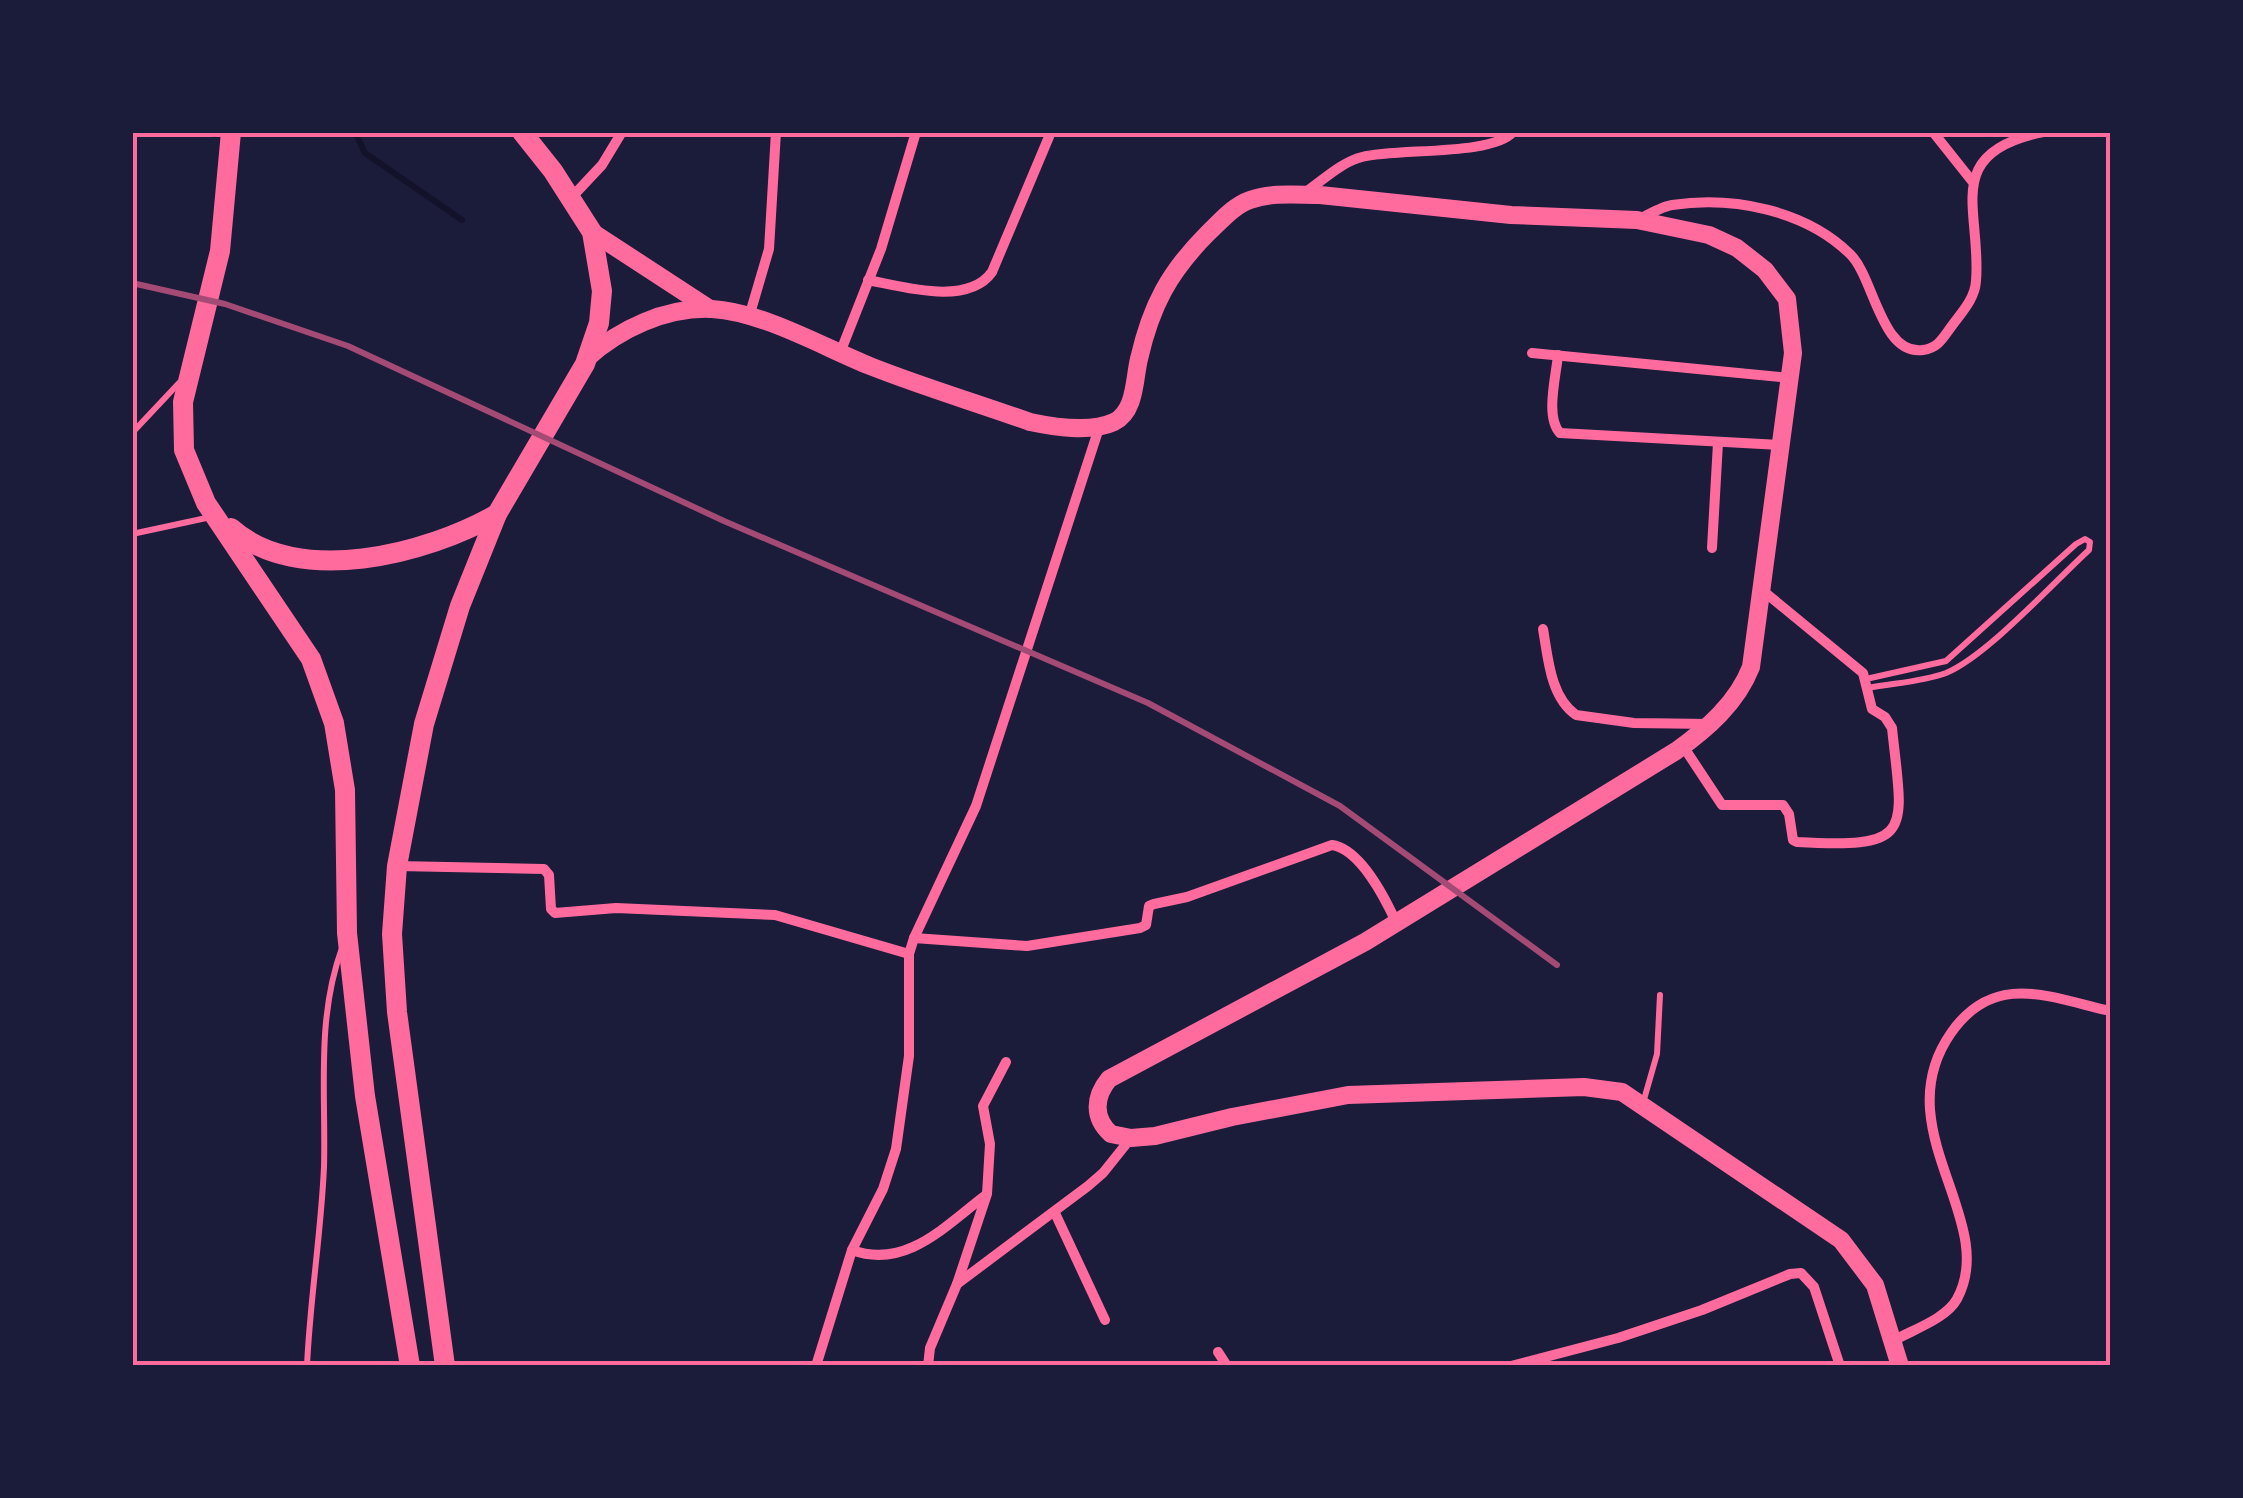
<svg xmlns="http://www.w3.org/2000/svg" width="2243" height="1498" font-family="Inter,sans-serif">
	<style>
		.lines { fill: none; stroke-linecap: round; stroke-linejoin: round }
		.stream { stroke: #12122b; stroke-width: 6 }
		.service { stroke: #ff6b9d; stroke-width: 6 }
		.minor { stroke: #ff6b9d; stroke-width: 10 }
		.secondary { stroke: #ff6b9d; stroke-width: 18 }
		.primary { stroke: #ff6b9d; stroke-width: 20 }
		.rail { stroke: #a44b75; stroke-width: 6 }
		.neatline { fill: none; stroke: #ff6b9d; stroke-width: 4 }
	</style>
	<rect width="100%" height="100%" fill="#1b1b3a"/>
	<g class="lines">
		<path class="stream" d="M355,132L365,153L462,220"/>
		<g class="service">
			<path d="M132,433L179,383"/>
			<path d="M132,534L211,517"/>
			<path d="M1866,679L1946,661L2076,544L2085,539L2090,542L2089,550C2054,582 1987,656 1946,673C1922,682 1893,683 1868,688"/>
			<path d="M1643,1103L1657,1054L1660,995"/>
			<path d="M307,1366C310,1299 321,1234 324,1167C326,1093 316,1019 342,948"/>
		</g>
		<g class="minor">
			<path d="M1933,132L1972,181"/>
			<path d="M1303,194C1321,182 1341,162 1362,157C1397,148 1492,156 1513,132"/>
			<path d="M571,198L602,165L622,132"/>
			<path d="M1638,220C1649,214 1661,207 1672,205C1733,196 1805,210 1850,254C1874,277 1881,356 1923,350C1938,348 1943,338 1951,327C1961,313 1975,299 1976,281C1982,211 1940,153 2043,132"/>
			<path d="M868,280C904,287 968,306 992,272L1051,132"/>
			<path d="M749,317L769,249L776,132"/>
			<path d="M840,353L881,249L916,132"/>
			<path d="M1532,353L1790,378"/>
			<path d="M1558,355C1556,377 1545,417 1560,433L1780,445"/>
			<path d="M1712,548L1718,443"/>
			<path d="M1543,629C1548,657 1550,697 1576,715L1634,723L1710,724"/>
			<path d="M1683,746L1722,805H1783L1789,814L1793,840L1797,842C1916,849 1903,832 1892,728L1885,717L1872,709L1863,673L1762,590"/>
			<path d="M397,866L544,869L549,875L551,909L555,913L616,908L775,915L909,954V1056L896,1149L883,1189L852,1250L816,1366"/>
			<path d="M914,938L1027,946L1140,928L1146,925L1149,906L1154,904L1187,897L1332,845C1360,849 1385,898 1396,922"/>
			<path d="M909,954L914,938L976,806L1100,425"/>
			<path d="M1055,1213L1105,1320"/>
			<path d="M852,1250C906,1270 946,1225 986,1195"/>
			<path d="M957,1284L1088,1186L1103,1173L1131,1138"/>
			<path d="M1893,1341C1912,1330 1946,1319 1957,1299C2000,1220 1884,1129 1951,1033C1994,971 2049,997 2110,1011"/>
			<path d="M1218,1352L1227,1366"/>
			<path d="M928,1366L930,1348L957,1284L987,1194L990,1144L983,1106L1006,1062"/>
			<path d="M1511,1366L1618,1338L1702,1310L1790,1274L1801,1273L1814,1287L1840,1366"/>
		</g>
		<g class="secondary">
			<path d="M592,232L710,309"/>
			<path d="M586,359C619,329 666,307 712,309C763,312 823,347 870,366C923,387 977,403 1030,422C1054,427 1090,433 1114,422C1136,411 1134,379 1139,359C1151,306 1169,272 1208,233C1221,221 1233,206 1250,200C1272,192 1298,195 1320,195L1511,215L1637,220L1709,235L1737,248L1765,270L1787,299L1793,353L1751,667C1737,703 1707,729 1676,751L1365,942L1109,1079C1094,1097 1093,1118 1111,1134L1131,1138L1155,1136L1232,1117L1348,1095L1584,1087L1622,1092L1841,1240L1875,1285L1900,1366"/>
		</g>
		<g class="primary">
			<path d="M231,132L220,251L183,402L184,450L206,503L311,659L334,723L345,790L347,933L365,1096L410,1366"/>
			<path d="M231,528C298,588 427,554 497,514"/>
			<path d="M445,1366L397,1012L392,934L397,866L424,724L460,606L497,514L585,364L599,323L602,291L592,232L553,171L522,132"/>
		</g>
		<path class="rail" d="M132,283L225,304L348,346L724,521L1148,703L1340,806L1557,965"/>
	</g>
	<rect width="2243" height="1498" fill="none" stroke="#1b1b3a" stroke-width="270"/>
	<rect x="135" y="135" width="1973" height="1228" class="neatline"/>
</svg>
